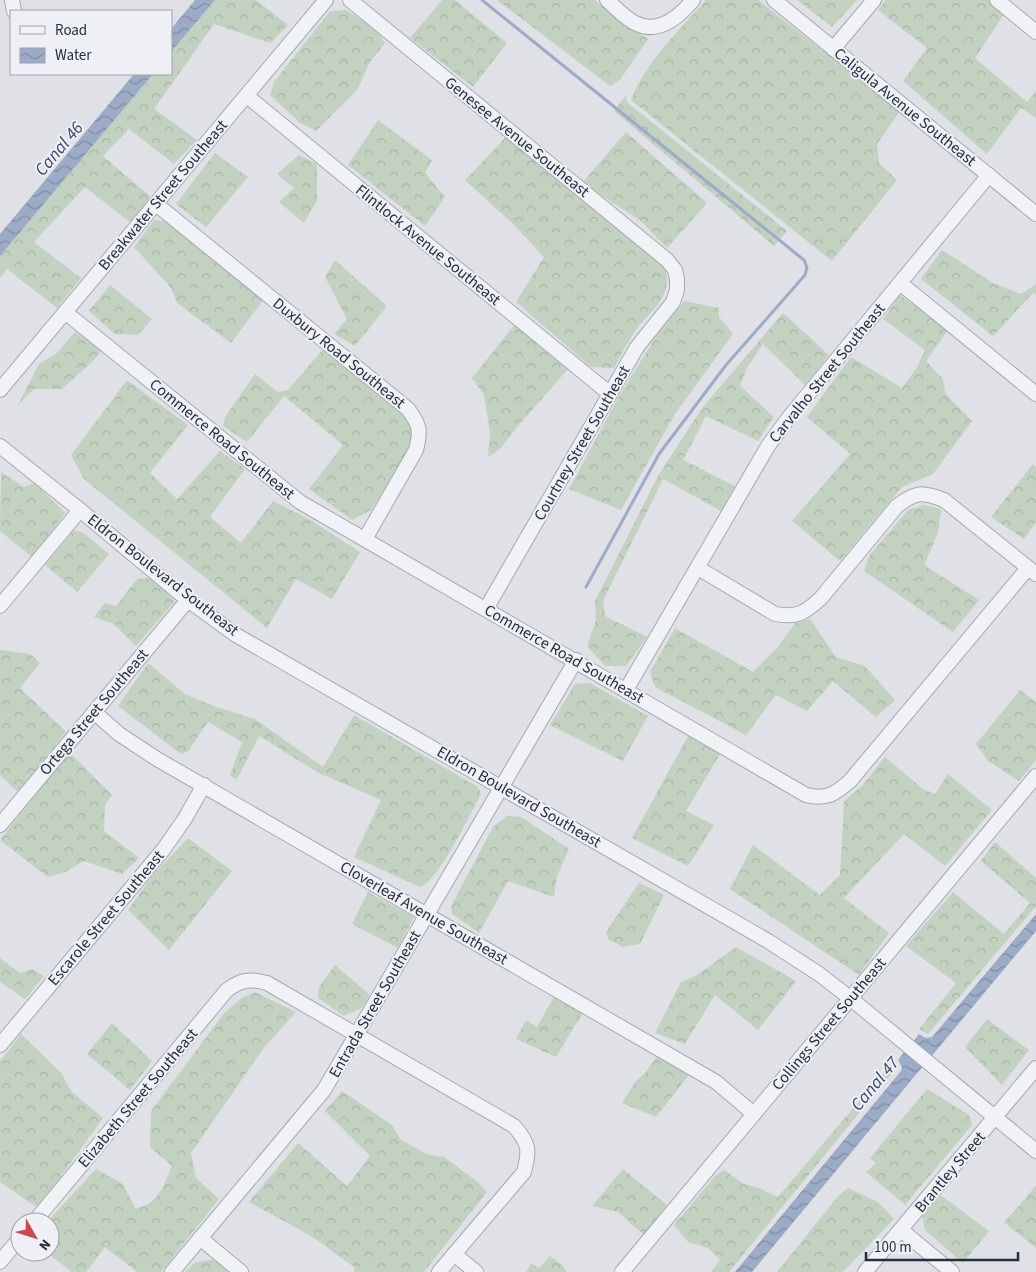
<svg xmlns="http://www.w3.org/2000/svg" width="1036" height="1272" font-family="'Source Sans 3',sans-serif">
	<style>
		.forest { fill: url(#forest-crowns) }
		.water { fill: url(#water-waves) }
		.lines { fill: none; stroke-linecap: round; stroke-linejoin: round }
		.stream { stroke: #9cabc6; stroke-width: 3 }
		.minor-casing { stroke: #a5a8b1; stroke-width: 16 }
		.minor { stroke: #f1f2f6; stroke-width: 14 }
		.labels { text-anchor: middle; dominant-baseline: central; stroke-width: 4; stroke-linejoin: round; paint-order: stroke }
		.street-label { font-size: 16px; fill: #292e3e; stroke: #eef0f5 }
		.water-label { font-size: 18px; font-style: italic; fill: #35486f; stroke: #eef0f5 }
	</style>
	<defs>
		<pattern id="forest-crowns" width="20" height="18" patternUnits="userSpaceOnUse" patternTransform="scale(1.25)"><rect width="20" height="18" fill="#c3d1c0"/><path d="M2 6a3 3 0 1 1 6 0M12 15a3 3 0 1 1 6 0" fill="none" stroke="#a8b4a6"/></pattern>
		<pattern id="water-waves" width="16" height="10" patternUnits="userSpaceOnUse" patternTransform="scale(1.25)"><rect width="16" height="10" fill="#9cabc6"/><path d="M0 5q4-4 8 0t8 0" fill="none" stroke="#7f8ca2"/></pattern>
	</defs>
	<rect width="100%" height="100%" fill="#dfe1e7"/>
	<g class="forest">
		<path d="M215,0H256L288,25L270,43L214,24L154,109L197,140L174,164L129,129L103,156L151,197L131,223L85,187L34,242L81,278L57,308L7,269L0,278V256L153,74H171V52Z"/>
		<path d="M442,0H455L507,43L473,87L410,38Z"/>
		<path d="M497,0H594L648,39L620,80L610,86Z"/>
		<path d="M706,0H758L900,111L877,144L879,163L897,180L832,261L631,100C646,61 679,31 706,0Z"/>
		<path d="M797,0H857L832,27Z"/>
		<path d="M886,0H988L1005,13L975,58L1027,102L1036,91V118L1021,108L987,154L903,81L927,48L878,10Z"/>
		<path d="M346,10L375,28L385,43L370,62L357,90L316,131L299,122L270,95L274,82L330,11Z"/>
		<path d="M627,94L626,100L628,103L787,231L774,246L614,111Z"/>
		<path d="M378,120L432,160L425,173L445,197L425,226L348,165Z"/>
		<path d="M626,132L707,203L667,248L641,221L582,183Z"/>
		<path d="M506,137L665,266C674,300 649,310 633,334C626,345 620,357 614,368L591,367L516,302L544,257L513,224L465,180Z"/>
		<path d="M215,153L248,177L206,227L176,204Z"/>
		<path d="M299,155L317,164V201L304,223L279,202L294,188L277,174Z"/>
		<path d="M154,220L167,221L264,299L231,343L177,303L171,288L134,247Z"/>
		<path d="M942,250L993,283L1021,294L1036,284V295L1033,293L993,336L921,279Z"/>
		<path d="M335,260L387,306L355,346L334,334L347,319L325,277Z"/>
		<path d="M110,285L152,319L138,335L115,334L89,311Z"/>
		<path d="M900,295L948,330L926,361L943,379L945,393L972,421L933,474L902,487L840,561L792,521L850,454L807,417L851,357L902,388L917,367L925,350L883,319Z"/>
		<path d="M684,301L719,308V317L733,334L675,414L621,510L569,489L618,398L657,335Z"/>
		<path d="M783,313L829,355L805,385L763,344L747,368L740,386L774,417L758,441L706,416L683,460L735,486L721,511L663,479L603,601L605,616L647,637L626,666H605L587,646L596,620L595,601L658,476L702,408Z"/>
		<path d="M515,324L568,369L519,425L498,451L488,457L490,433L484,395L472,378Z"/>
		<path d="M75,332L102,350L92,362L62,389H34L18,405L39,364L56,354Z"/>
		<path d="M324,348L412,422L413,437L403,461L371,510L352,520L309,489L343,445L284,396L247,442L223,426L225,417L255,374L278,392L288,390Z"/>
		<path d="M127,380L188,425L150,473L177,499L220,451L245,469L210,517L241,543L273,501L309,519L360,552L332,599L296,579L267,628L84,479L71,455Z"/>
		<path d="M1033,464L1036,467V522L1024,539L991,517Z"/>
		<path d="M1,472L24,487L35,483L65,513L32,557L0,531Z"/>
		<path d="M924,505L941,509L938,533L924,565L979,600L953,632L864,571L869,556L908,510Z"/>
		<path d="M74,530L82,532L109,554L77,592L45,565Z"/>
		<path d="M152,578L175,601L136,646L114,624L94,617L105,603L116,606L137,579Z"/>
		<path d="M810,619L836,657L865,666L895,700L876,717L833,681L807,711L776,695L746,735L655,687L650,672L675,628L753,672L777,648L795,623Z"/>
		<path d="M0,650L30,654L40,663L20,688L66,732L18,792L0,775Z"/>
		<path d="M148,663L185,694L216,707L255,719L323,767L354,715L478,787L481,794C471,813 438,882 420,887L354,857L381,800L319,773L259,736L237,779L230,776L242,742L208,722L188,751L181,754L118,706Z"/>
		<path d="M590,683L648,716L623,761L550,725L575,684Z"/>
		<path d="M1020,690L1036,702V760L1019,781L988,761L976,744Z"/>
		<path d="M688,736L720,754L686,811L714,825L688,866L632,838Z"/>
		<path d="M69,752L112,795L105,805L104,831L139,858L122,874L84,861L65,872L48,877L0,840Z"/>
		<path d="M885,757L923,789L935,794L948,774L992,810L945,866L904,834L844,898L889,933L859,975L730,889L753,845L820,895L840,875L844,801L862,786Z"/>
		<path d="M507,816L521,817L569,849L557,876L554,897L508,881L479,933L452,914L451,906L493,827Z"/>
		<path d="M188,838L232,871L169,950L128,910L153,875Z"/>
		<path d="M995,842L1036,878V906L928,1034L919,1029L956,983L906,946L953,892L1004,934L1030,903L981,861Z"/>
		<path d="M639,883L664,895L640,944L623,947L608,939L606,932Z"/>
		<path d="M368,892L414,917L398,948L352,924Z"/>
		<path d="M736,947L796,981L758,1030L715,995L685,1044L655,1033L681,982L697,975Z"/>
		<path d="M0,958L20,973L32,969L44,976L25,999L0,982Z"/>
		<path d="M335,965L370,995L362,1008L344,1016L318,998L319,987Z"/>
		<path d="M255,992L296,1012L263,1049L191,1153L196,1178L219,1199L161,1272H137L105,1247L86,1272H72L46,1252H50V1222H47L96,1169L123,1184L135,1208C158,1206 164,1185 172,1166L150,1147L151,1111L225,1012L243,997Z"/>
		<path d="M555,995L582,1014L556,1057L516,1039L526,1020L537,1027Z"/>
		<path d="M987,1019L1029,1050L1002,1085L965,1047Z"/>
		<path d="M112,1023L152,1061L130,1090L87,1054Z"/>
		<path d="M21,1034L62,1074L71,1091L103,1118L38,1208L0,1182V1061Z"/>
		<path d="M659,1054L689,1075L656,1117L622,1103L635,1082L645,1073Z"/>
		<path d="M893,1061L897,1067L729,1272H711L720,1260L708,1248L688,1242L674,1225L715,1176L724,1170L744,1184L759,1188L778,1197Z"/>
		<path d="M927,1089L969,1115L972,1125L905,1205L866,1172L876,1163L870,1158Z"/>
		<path d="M342,1091L392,1125L400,1139L428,1155L444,1157L478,1182L487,1192L424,1272H354V1267L311,1236L249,1202L298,1143L347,1186L370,1156L325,1111Z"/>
		<path d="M623,1169L667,1205L644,1235L618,1212L592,1206Z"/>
		<path d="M1036,1185V1248L1004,1222L1019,1206Z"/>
		<path d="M848,1188L878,1202L894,1219L843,1272H777L838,1196Z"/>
		<path d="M939,1194L989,1231L963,1263L925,1230L922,1216Z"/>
		<path d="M550,1256L562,1265L567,1272H526L531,1264L539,1268Z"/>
		<path d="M215,1259L231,1272H185L194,1263Z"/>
	</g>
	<g class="water">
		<path d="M195,0H215L171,52V29Z"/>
		<path d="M134,74H153L0,256V234Z"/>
		<path d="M1036,914V931L930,1058L912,1043L919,1034L926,1038L932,1037Z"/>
		<path d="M905,1051L923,1066L752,1272H735L901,1071L902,1067L898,1060Z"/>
	</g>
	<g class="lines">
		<path class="stream" d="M482,0L804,260L807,267L805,275L726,365L659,454L586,587"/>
		<g class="minor-casing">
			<g id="minor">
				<path d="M12,0L14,11"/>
				<path d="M350,0L667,260L675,270L677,279V290L673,302L637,347L486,609"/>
				<path d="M607,0C615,7 625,18 635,23C658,35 679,17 693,0"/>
				<path d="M774,0L1036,214"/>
				<path d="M997,0L1036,32"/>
				<path d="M833,49L874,0"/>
				<path d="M247,96L610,394"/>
				<path d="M156,204L408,409C420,425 421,431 416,450L365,539"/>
				<path d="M900,283L1036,394"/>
				<path d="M65,312L300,502L806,795C827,800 835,794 850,781L1028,568"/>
				<path d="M0,390L326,0"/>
				<path d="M0,446L80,510L188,600L236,635L768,941L819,974L850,998L1036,1151"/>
				<path d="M698,568L775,614C797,618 805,613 821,598L897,506C916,491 923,492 944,500L1036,574"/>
				<path d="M0,606L80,510"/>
				<path d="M626,690L768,446L790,416L989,175"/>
				<path d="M94,712L119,734L157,759L716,1082L754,1114"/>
				<path d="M0,825L188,600"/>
				<path d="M0,1045L163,850L184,820L204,785"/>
				<path d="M34,1222L227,990C241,980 249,978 267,983L514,1126C529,1143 530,1150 524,1172L439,1272"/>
				<path d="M901,1230L952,1272"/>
				<path d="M200,1238L241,1272"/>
				<path d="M454,1254L476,1272"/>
				<path d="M0,1262L20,1238"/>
				<path d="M172,1272L324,1090L576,660"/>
				<path d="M622,1272L1036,776"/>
				<path d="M865,1272L1036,1068"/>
			</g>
		</g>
		<use href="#minor" class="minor"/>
	</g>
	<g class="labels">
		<g class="street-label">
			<text transform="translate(905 107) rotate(39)">Caligula Avenue Southeast</text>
			<text transform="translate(517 137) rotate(39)">Genesee Avenue Southeast</text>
			<text transform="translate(163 195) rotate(-50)">Breakwater Street Southeast</text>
			<text transform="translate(428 245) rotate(39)">Flintlock Avenue Southeast</text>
			<text transform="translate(339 353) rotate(39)">Duxbury Road Southeast</text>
			<text transform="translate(827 373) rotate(-51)">Carvalho Street Southeast</text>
			<text transform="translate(222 439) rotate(39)">Commerce Road Southeast</text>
			<text transform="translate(582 443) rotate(-60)">Courtney Street Southeast</text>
			<text transform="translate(163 575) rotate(38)">Eldron Boulevard Southeast</text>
			<text transform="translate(564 654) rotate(30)">Commerce Road Southeast</text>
			<text transform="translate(94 712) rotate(-50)">Ortega Street Southeast</text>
			<text transform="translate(519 797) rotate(30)">Eldron Boulevard Southeast</text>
			<text transform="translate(424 913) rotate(30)">Cloverleaf Avenue Southeast</text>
			<text transform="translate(106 918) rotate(-50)">Escarole Street Southeast</text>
			<text transform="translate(375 1004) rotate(-60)">Entrada Street Southeast</text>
			<text transform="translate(829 1024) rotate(-50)">Collings Street Southeast</text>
			<text transform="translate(138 1098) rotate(-50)">Elizabeth Street Southeast</text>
			<text transform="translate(950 1172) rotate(-50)">Brantley Street</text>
		</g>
		<g class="water-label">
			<text transform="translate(59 149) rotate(-50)">Canal 46</text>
			<text transform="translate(875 1084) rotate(-50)">Canal 47</text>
		</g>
	</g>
	<rect x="10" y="10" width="162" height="65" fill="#eef0f5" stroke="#9fa2ac"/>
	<rect x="20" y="26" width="25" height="8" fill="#f1f2f6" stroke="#9fa2ac"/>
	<text x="55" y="35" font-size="15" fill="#292e3e">Road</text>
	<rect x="20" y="48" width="25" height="15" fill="url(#water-waves)" stroke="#9fa2ac"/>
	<text x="55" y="60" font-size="15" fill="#292e3e">Water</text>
	<g transform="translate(35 1237) rotate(129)"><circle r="24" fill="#eef0f5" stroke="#9fa2ac"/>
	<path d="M0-4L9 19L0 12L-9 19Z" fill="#c74a4e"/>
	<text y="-8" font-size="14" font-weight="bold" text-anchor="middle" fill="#292e3e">N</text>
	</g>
	<path d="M866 1252v8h152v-8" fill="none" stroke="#292e3e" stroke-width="2.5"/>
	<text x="874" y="1252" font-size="15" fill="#292e3e" stroke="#eef0f5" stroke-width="4" paint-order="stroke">100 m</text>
</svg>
